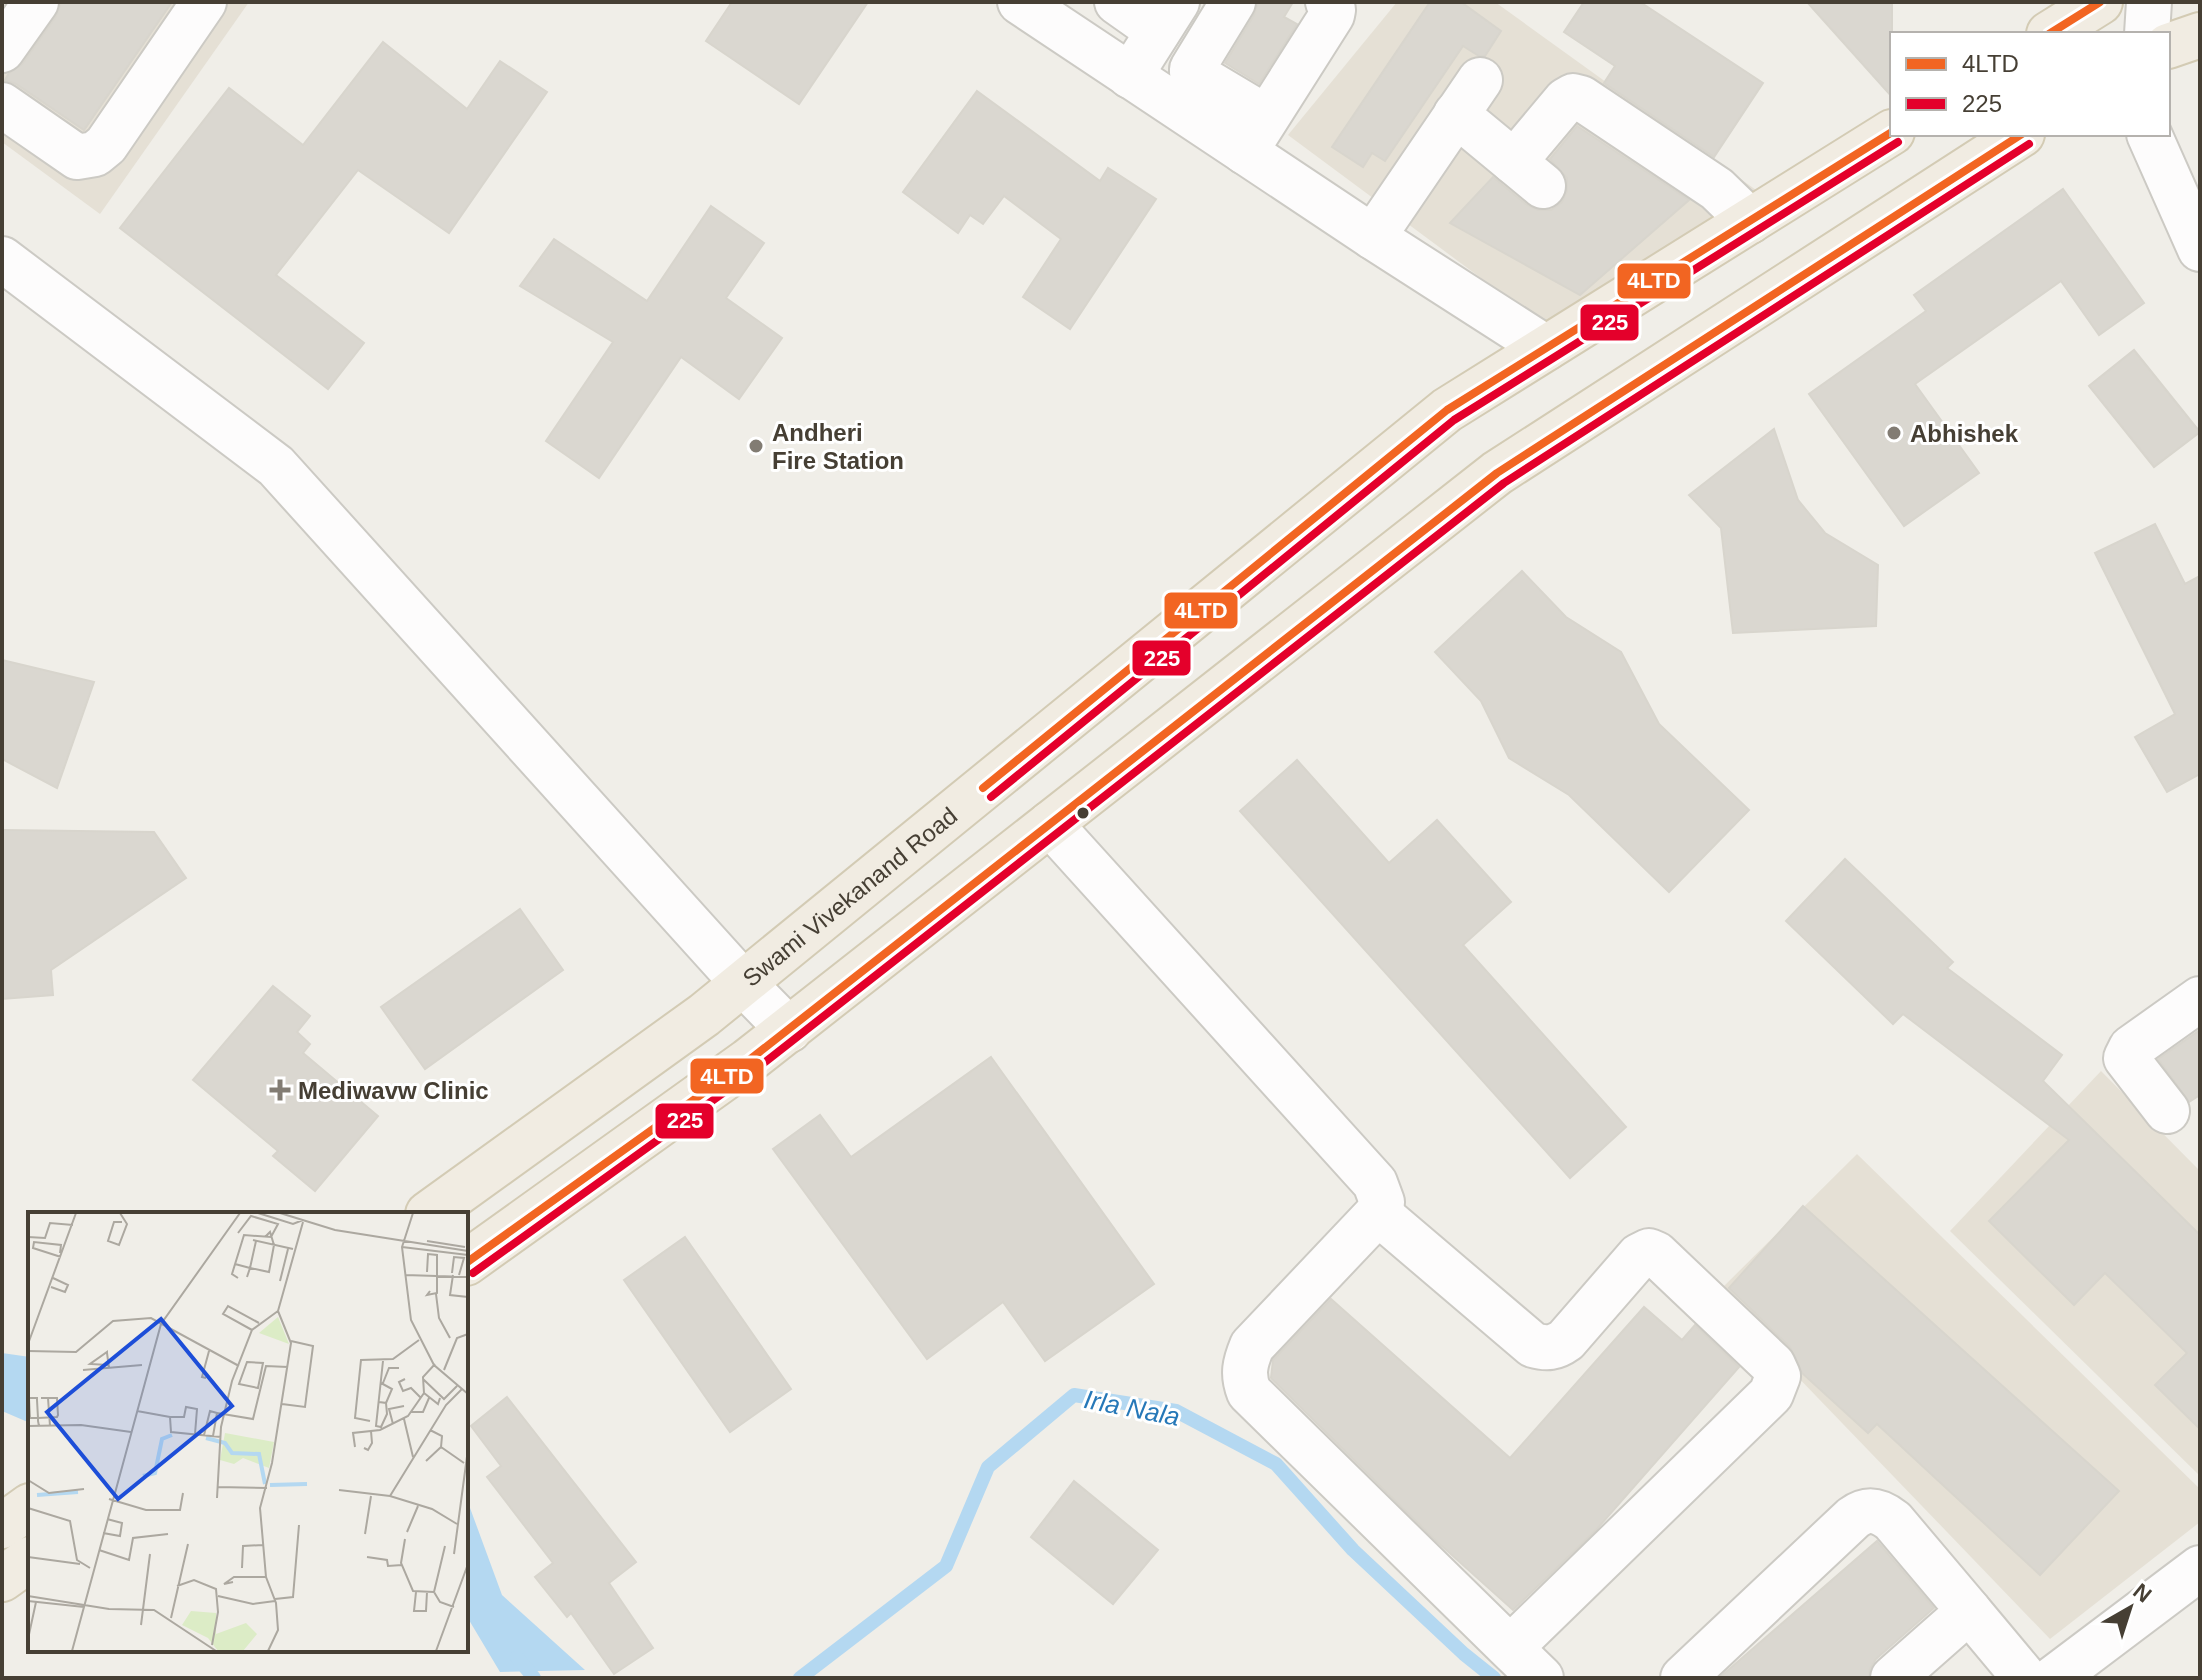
<svg xmlns="http://www.w3.org/2000/svg" width="2202" height="1680" font-family="Helvetica,sans-serif">
	<style>
		.residential { fill: #e5e0d5 }
		.water { fill: #b4d8f1 }
		.lines { fill: none; stroke-linecap: round; stroke-linejoin: round }
		.stream { stroke: #b4d8f1; stroke-width: 14 }
		.building { fill: #dad7d0; stroke: #d8d5cd; stroke-width: 2 }
		.minor-casing { stroke: #cccac4; stroke-width: 48 }
		.major-casing { stroke: #d3cbb4; stroke-width: 48 }
		.minor { stroke: #fdfcfc; stroke-width: 44 }
		.major { stroke: #f1ece2; stroke-width: 44 }
		.bus-1-casing { stroke: #fff; stroke-width: 14 }
		.bus-2-casing { stroke: #fff; stroke-width: 14 }
		.bus-1 { stroke: #f26522; stroke-width: 8 }
		.bus-2 { stroke: #e4002b; stroke-width: 8 }
		.poi-dot { fill: #827c73; stroke: #fff; stroke-width: 3 }
		.bus-dot { fill: #463f34; stroke: #fff; stroke-width: 3 }
		.labels { text-anchor: middle; dominant-baseline: central; stroke-width: 6; stroke-linejoin: round; paint-order: stroke }
		.poi-label { font-size: 24px; font-weight: bold; fill: #463f34; stroke: #fff; text-anchor: start }
		.street-label { font-size: 24px; fill: #463f34; stroke: #fff }
		.water-label { font-size: 26px; font-style: italic; fill: #2678b8; stroke: #fff }
		.inset-river { fill: none; stroke: #b4d8f1; stroke-width: 4 }
		.inset-road { fill: none; stroke: #aca8a0; stroke-width: 2 }
		.view { fill: #1d4ed8; fill-opacity: 0.15; stroke: #1d4ed8; stroke-width: 4 }
		.inset-edge { fill: none; stroke: #463f34; stroke-width: 4 }
		.line-badge { stroke: #fff; stroke-width: 3 }
		.badge-label { font-size: 22px; text-anchor: middle; font-weight: bold; fill: #fff }
	</style>
	<rect width="100%" height="100%" fill="#f0eee8"/>
	<g class="residential">
		<path d="M2,2H249L100,214L2,142Z"/>
		<path d="M1397,2H1495L1756,190L1551,330L1288,135Z"/>
		<path d="M2101,1071L2200,1171V1476L1950,1231Z"/>
		<path d="M1857,1154L2200,1489V1522L2050,1639L1717,1293Z"/>
	</g>
	<g class="water">
		<path d="M2,1353L30,1357V1423L2,1411Z"/>
		<path d="M466,1497L502,1595L585,1670L500,1672L466,1615Z"/>
	</g>
	<g class="lines">
		<g class="stream">
			<path d="M517,1657L534,1678"/>
			<path d="M800,1678L946,1566L988,1467L1074,1395L1176,1411L1276,1464L1353,1550L1464,1654L1494,1678"/>
		</g>
	</g>
	<g class="building">
		<path d="M61,2H172L84,130L16,84L5,80L9,73L22,64L56,16Z"/>
		<path d="M732,2H868L799,104L706,41Z"/>
		<path d="M1258,2H1293L1284,17L1297,24L1259,84L1225,63L1254,15Z"/>
		<path d="M1430,2H1461L1501,31L1485,56H1479L1463,46L1385,161L1372,153L1363,167L1332,147Z"/>
		<path d="M1584,2H1640L1763,83L1714,157L1604,83L1615,66L1564,32Z"/>
		<path d="M1807,2H1892V97Z"/>
		<path d="M383,42L467,109L500,61L547,92L449,233L358,170L276,275L364,343L328,389L120,228L229,88L303,145Z"/>
		<path d="M977,91L1100,181L1108,168L1156,199L1070,329L1023,297L1061,239L1004,196L983,224L970,215L958,233L903,192Z"/>
		<path d="M1577,126L1689,200L1580,295L1450,223L1493,177L1527,205L1538,210H1551L1562,202L1567,191V178L1550,159Z"/>
		<path d="M2063,189L2144,303L2099,335L2061,281L1915,384L1979,473L1904,526L1809,394L1926,311L1914,295Z"/>
		<path d="M711,206L764,243L726,298L782,338L739,399L681,357L599,478L546,441L613,342L520,286L554,239L647,301Z"/>
		<path d="M2134,350L2200,432L2154,467L2089,386Z"/>
		<path d="M1774,429L1798,500L1825,533L1878,565L1876,626L1733,633L1721,528L1689,495Z"/>
		<path d="M2155,524L2185,584L2200,576V774L2167,792L2135,737L2175,714L2095,553Z"/>
		<path d="M1522,571L1566,617L1621,652L1659,724L1749,810L1669,892L1569,795L1509,758L1481,701L1435,652Z"/>
		<path d="M2,660L94,682L57,788L2,759Z"/>
		<path d="M1297,760L1389,863L1437,820L1511,902L1463,945L1626,1127L1570,1178L1240,811Z"/>
		<path d="M2,830L154,832L186,878L51,970L53,995L2,999Z"/>
		<path d="M1845,859L1953,962L1947,968L2062,1055L2043,1081L2200,1235V1429L2155,1385L2187,1353L2105,1273L2074,1305L1989,1221L2069,1140L1903,1014L1893,1024L1786,921Z"/>
		<path d="M520,909L563,970L425,1069L381,1007Z"/>
		<path d="M273,986L310,1016L297,1032L310,1044L303,1053L378,1116L315,1191L273,1156L278,1151L193,1080Z"/>
		<path d="M2200,1030V1095L2189,1102L2158,1059Z"/>
		<path d="M991,1057L1154,1284L1045,1361L1003,1302L927,1359L773,1149L820,1115L851,1157Z"/>
		<path d="M1803,1206L2119,1491L2040,1575L1877,1424L1868,1433L1802,1373L1790,1347L1729,1288Z"/>
		<path d="M685,1237L791,1389L730,1432L624,1280Z"/>
		<path d="M1331,1299L1510,1458L1644,1307L1682,1340L1695,1325L1739,1367L1596,1530L1513,1610L1433,1538L1271,1378L1273,1360Z"/>
		<path d="M507,1397L636,1562L609,1583L653,1648L614,1674L571,1613L567,1617L535,1577L553,1563L487,1477L501,1466L471,1426Z"/>
		<path d="M1074,1481L1158,1550L1113,1604L1031,1537Z"/>
		<path d="M1877,1541L1934,1608L1876,1659L1870,1669L1869,1678H1719Z"/>
	</g>
	<g class="lines">
		<g class="minor-casing">
			<g id="minor">
				<path d="M1020,2L1373,237L1546,348"/>
				<path d="M1117,2L1158,31"/>
				<path d="M1233,2L1192,69V73L1266,117"/>
				<path d="M2147,34L2149,2"/>
				<path d="M2,50L36,2"/>
				<path d="M1130,76L1177,2"/>
				<path d="M2,105L77,157L95,154L106,145L204,2"/>
				<path d="M1456,114L1543,186"/>
				<path d="M2149,134L2200,249"/>
				<path d="M1245,152L1332,15L1333,10L1328,2"/>
				<path d="M1514,162L1566,100L1573,96L1581,98L1717,189L1750,221"/>
				<path d="M1373,237L1480,80"/>
				<path d="M2,259L276,466L743,983L789,1030"/>
				<path d="M1050,824L1375,1183L1382,1202L1378,1213"/>
				<path d="M2167,1111L2126,1058L2131,1048L2200,999"/>
				<path d="M1969,1611L2025,1678"/>
				<path d="M1510,1648L1771,1394L1778,1376L1773,1365L1656,1254L1649,1251L1639,1256L1566,1340C1555,1348 1547,1349 1533,1345L1378,1213L1252,1346C1245,1363 1242,1374 1249,1392L1510,1648L1541,1678"/>
				<path d="M1683,1678L1853,1518C1868,1507 1879,1510 1893,1521L1969,1611L1893,1678"/>
				<path d="M2054,1678L2200,1568"/>
			</g>
		</g>
		<g class="major-casing">
			<g id="major">
				<path d="M2049,34L2100,2"/>
				<path d="M2168,46L2200,35"/>
				<path id="s1" d="M428,1214L704,1015L1447,410L1892,132"/>
				<path d="M466,1263L748,1061L1497,473L2022,134"/>
				<path d="M2,1526L30,1506"/>
				<path d="M2,1579L30,1559"/>
			</g>
		</g>
		<use href="#minor" class="minor"/>
		<use href="#major" class="major"/>
		<g class="bus-1-casing">
			<g id="bus-1">
				<path d="M2049,34L2100,2"/>
				<path d="M983,788L1447,410L1892,132"/>
				<path d="M466,1263L748,1061L1497,473L2022,134"/>
			</g>
		</g>
		<g class="bus-2-casing">
			<g id="bus-2">
				<path d="M991,797L1454,420L1898,142"/>
				<path d="M473,1273L755,1070L1504,483L2029,144"/>
			</g>
		</g>
		<use href="#bus-1" class="bus-1"/>
		<use href="#bus-2" class="bus-2"/>
	</g>
	<g class="poi-dot">
		<circle cx="1894" cy="433" r="8"/>
		<circle cx="756" cy="446" r="8"/>
		<path d="M276 1078h8v8h8v8h-8v8h-8v-8h-8v-8h8z"/>
	</g>
	<circle class="bus-dot" cx="1083" cy="813" r="7"/>
	<g class="labels">
		<g class="poi-label">
			<text x="772" y="432">Andheri<tspan x="772" dy="28">Fire Station</tspan></text>
			<text x="1910" y="433">Abhishek</text>
			<text x="298" y="1090">Mediwavw Clinic</text>
		</g>
		<g class="street-label">
			<text stroke="none"><textPath href="#s1" startOffset="528">Swami Vivekanand Road</textPath></text>
		</g>
		<g class="water-label">
			<text transform="translate(1132 1408) rotate(11)">Irla Nala</text>
		</g>
	</g>
	<g transform="translate(28 1212)">
		<rect width="440" height="440" fill="#f0eee8"/>
		<path d="M250,105L261,132L231,121ZM197,221L246,230L241,256L215,246L206,252L192,248ZM163,399L188,401V422L218,411L229,422L215,439H190L180,426L154,413Z" fill="#dcecc6"/>
		<path class="inset-river" d="M178,226L197,231L204,241L231,242L237,272M115,264L127,261L134,227L144,223M242,273L279,272M9,283L50,280"/>
		<path class="inset-road" d="M92,1L99,12L91,33L80,29L86,10H94M230,1L265,12L275,8M252,1L307,18L440,39M385,1L374,35L383,108L406,153L440,182M0,25L17,26L22,11L45,13M225,28L265,37M228,29L222,56L241,60L246,33L242,20L237,25M399,29L437,35M374,35L440,43M32,41L33,33L6,30L5,36L33,45M207,52L222,56L219,65M399,60L400,42L409,43V81L399,83L402,79M424,61L426,45L436,46L431,63M377,63L440,65M425,63L422,83L440,85M210,66L204,62L216,23L243,25L250,12L223,4L210,21M252,69L260,37M23,75L37,80L40,73L25,66M408,82L411,106L422,126M224,118L195,102L200,94L231,111M0,132L48,1M0,139L48,140L85,109L123,106L211,154M219,150L235,151L230,176L211,172ZM80,153L62,152L79,140V141L81,156M55,158L114,153M416,158L429,126L440,122M178,166L174,165L181,139M377,167L371,170L375,179L383,176L393,186M395,167L416,187L429,174M353,171L364,177L358,191M355,171L361,156H371M396,181L410,192L412,186M20,186L22,214M351,190L358,191L359,202L353,215L348,214L355,149M254,192L277,195L278,187L285,134L263,129M109,199L142,205M383,200H395L401,186M189,201L225,207L238,154L260,155M376,207L385,245M342,209L327,206L333,148L365,147L391,128M365,212L361,197L376,194M0,214L53,213L103,220M11,214L10,209V206L9,188V186H1L2,206H10L29,205L30,203L29,186H13M167,222L169,197L158,195L156,205H142L143,220L193,225M176,223L182,199L189,201L185,224M327,235L325,221L352,218L380,204L396,181L395,165L407,152M413,235L436,251M336,236L340,238L344,231L343,219M398,249L413,235L414,224L402,218M0,268L21,281L56,277M189,275L239,276M311,278L362,284L404,297L429,312M362,284L418,193L434,177M189,286L193,215L204,169L224,118L250,99L275,10M81,287L118,298H152L155,281M0,296L42,309L49,348L62,356M379,320L390,294M75,321L92,324L94,311L79,307M337,322L343,284M377,327L373,351L385,379L406,380M71,338L101,348L105,326L140,322M426,342L440,237M0,345L52,352M339,345L359,348L360,354L374,353M214,356L215,334L235,333M205,370L196,372L206,365H238M149,374L166,368L188,377L190,400L184,433M388,380L386,399H398L399,380M406,380L417,334M406,380L412,390L426,395M0,384L81,397L126,398L188,439M190,384L225,392L247,389M247,387L265,385L271,313M0,389L56,395M143,406L160,332M113,413L122,342M0,427L8,390M44,439L133,112L212,1M240,439L250,418L248,391L238,365L232,296L244,251L263,131L250,99M408,439L440,352"/>
		<path class="view" d="M133,107L204,194L90,287L19,200Z"/>
		<rect width="440" height="440" class="inset-edge"/>
	</g>
	<g class="line-badge">
		<rect x="1616" y="262" width="76" height="38" rx="8" fill="#f26522"/>
		<rect x="1579" y="303" width="61" height="39" rx="8" fill="#e4002b"/>
		<rect x="1163" y="591" width="76" height="39" rx="8" fill="#f26522"/>
		<rect x="1131" y="639" width="61" height="38" rx="8" fill="#e4002b"/>
		<rect x="689" y="1057" width="76" height="38" rx="8" fill="#f26522"/>
		<rect x="654" y="1102" width="61" height="38" rx="8" fill="#e4002b"/>
	</g>
	<g class="badge-label">
		<text x="1654" y="288">4LTD</text>
		<text x="1610" y="330">225</text>
		<text x="1201" y="618">4LTD</text>
		<text x="1162" y="666">225</text>
		<text x="727" y="1084">4LTD</text>
		<text x="685" y="1128">225</text>
	</g>
	<rect width="2202" height="1680" fill="none" stroke="#463f34" stroke-width="8"/>
	<rect x="1890" y="32" width="280" height="104" fill="#ffffff" stroke="#b5b2ae" stroke-width="2"/>
	<rect x="1906" y="58" width="40" height="12" fill="#f26522" stroke="#b5b2ae" stroke-width="2"/>
	<text x="1962" y="72" font-size="24" fill="#463f34">4LTD</text>
	<rect x="1906" y="98" width="40" height="12" fill="#e4002b" stroke="#b5b2ae" stroke-width="2"/>
	<text x="1962" y="112" font-size="24" fill="#463f34">225</text>
	<g transform="translate(2130 1608) rotate(39)" stroke="#ffffff" stroke-width="6" paint-order="stroke">
	<path d="M0-6L14 30L0 20L-14 30Z" fill="#463f34"/>
	<text y="-12" font-size="22" font-weight="bold" text-anchor="middle" fill="#463f34">N</text>
	</g>
</svg>
